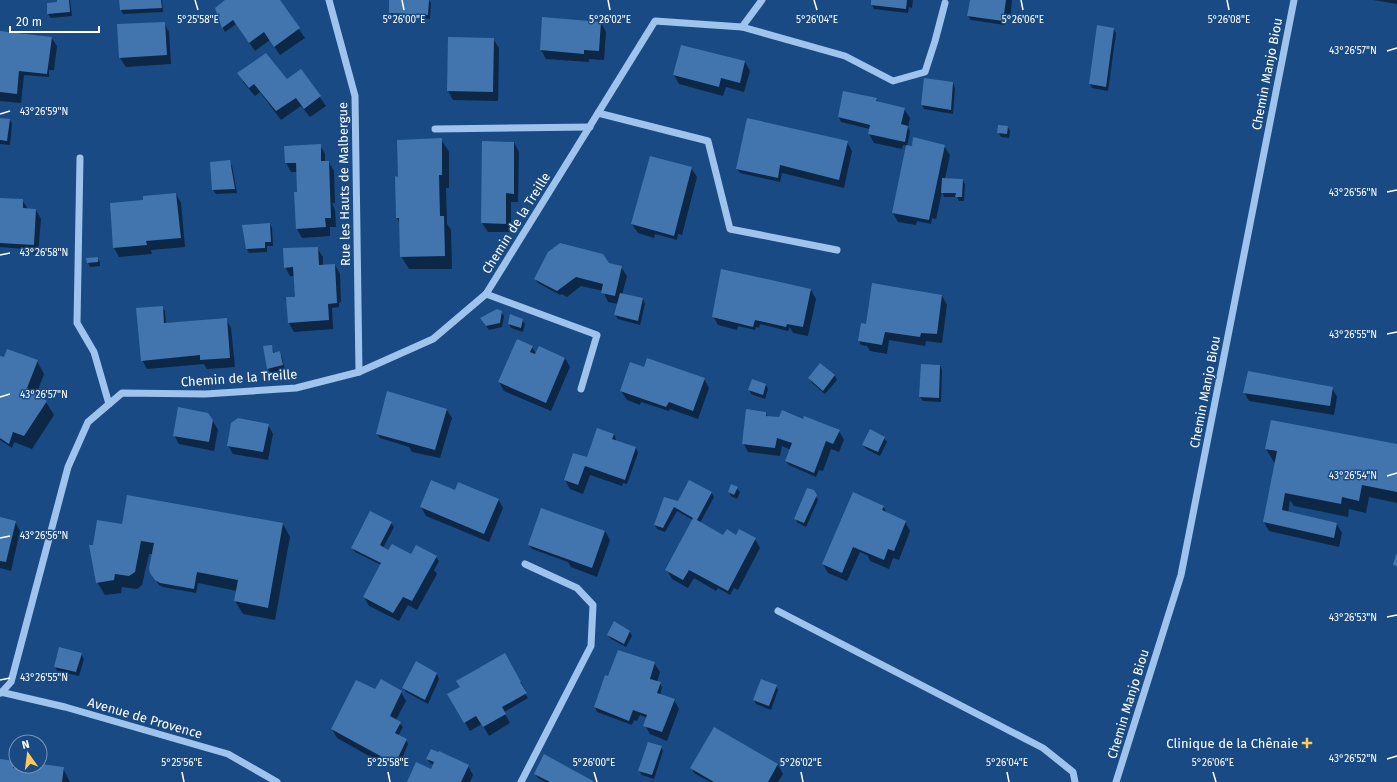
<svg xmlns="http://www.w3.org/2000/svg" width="1397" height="782" font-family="'Fira Sans',sans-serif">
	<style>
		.shadow { fill: #0007 }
		.building { fill: #4274ad }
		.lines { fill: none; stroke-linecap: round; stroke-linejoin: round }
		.minor { stroke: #9ec3ec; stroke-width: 7 }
		.ticks { fill: none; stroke: #fff; stroke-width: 1.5 }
		.poi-dot { fill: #fecb59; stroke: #194a83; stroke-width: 1.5 }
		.labels { text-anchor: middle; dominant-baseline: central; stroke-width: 3; stroke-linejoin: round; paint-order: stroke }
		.street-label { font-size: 13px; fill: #fff; stroke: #194a83 }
		.poi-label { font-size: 13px; fill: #fff; stroke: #194a83; text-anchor: end }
		.ticks-label { font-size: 10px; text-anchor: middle; fill: #fff; stroke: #194a83; stroke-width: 3; stroke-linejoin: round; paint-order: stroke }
	</style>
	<rect width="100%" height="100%" fill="#194a83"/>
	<g class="shadow">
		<path d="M58,0H70L72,16L51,18L48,14L58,3Z"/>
		<path d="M120,0H162L163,12L123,14L121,10Z"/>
		<path d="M227,0H279L305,38L280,55L270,40L255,51L236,24L225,32L223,28L216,9Z"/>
		<path d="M390,0H429L431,3L430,19L392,17L390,13Z"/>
		<path d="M872,0H913L912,8L909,7L908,13L874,9L872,5Z"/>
		<path d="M971,0H1012L1010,20L1006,19L1005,25L971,20L968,16Z"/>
		<path d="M1373,0H1397V4Z"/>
		<path d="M164,23L169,32L171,64L126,67L120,58Z"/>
		<path d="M601,23L606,32L604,60L589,59V62L546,59L541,50Z"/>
		<path d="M1113,29L1116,33L1108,91L1092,88L1090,84Z"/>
		<path d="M51,37L57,46L54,70H49V77L24,75L21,103L0,101V38Z"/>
		<path d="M493,39L499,48L498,101L453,100L448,91Z"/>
		<path d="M681,46L745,62L750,71L744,92L726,87L723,96L679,84L674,75Z"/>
		<path d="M301,71L326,106L310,117L301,106L281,120L260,92L255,96L244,83L239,74L286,81Z"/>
		<path d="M953,83L955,88L953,114L924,109L922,105Z"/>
		<path d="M844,92L876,99L878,103L904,109L910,118L908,127L910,132L907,146L903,145L902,149L874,143L869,134L870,129L841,122L839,117Z"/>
		<path d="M0,119L10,120L12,124L10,145L0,144Z"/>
		<path d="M1008,127L1010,131L1009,138L1001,137L998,132Z"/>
		<path d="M441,139L449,152V188H446L447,224L451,230L452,269H409L401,256L400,224L397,218L399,178Z"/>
		<path d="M514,142L519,152L518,202H511V232H488L482,223Z"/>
		<path d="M847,142L852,151L844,188L782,173L780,182L740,173L737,169Z"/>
		<path d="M320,145L325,154V162H329L334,171L335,203H332L335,210L336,227H330V236L302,238L297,229V172H291L286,163L285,147Z"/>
		<path d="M944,146L950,155L945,179H962L965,184L964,201H959L957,197H944L942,192L936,219L932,218L931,224L917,221L916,225L898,222L893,213Z"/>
		<path d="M229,161L232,166L237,193L216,194L213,190Z"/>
		<path d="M691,168L697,177L682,235L678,234L677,240L655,234L654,238L638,233L632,224Z"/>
		<path d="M176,194L181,203L185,247L151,250L152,254L119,257L114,248L111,204L144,201Z"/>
		<path d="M0,199L22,200L28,209L36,210L41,219L38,254L27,253L25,249L0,247Z"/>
		<path d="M270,224L272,228L273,246H267V252L249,253L247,249Z"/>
		<path d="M317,248L323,257V266L335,265L340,274L341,302L339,303V307L332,308L333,329L294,332L289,323L296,298L295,276H290L285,267Z"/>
		<path d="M97,258L100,262V266L90,267L88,263Z"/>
		<path d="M621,267L627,276L622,295L643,299L645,304L640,325L618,319L615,315L618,304L608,302L603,291L581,286L567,297L562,294L560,295L538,283L535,279Z"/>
		<path d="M811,290L816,299L808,336L793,333L790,327L788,331L760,324L759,328L756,327L755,330L738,326L737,330L718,325L713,316Z"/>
		<path d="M942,296L947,305L942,343L926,341L925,346L889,340L887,354L870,351L867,346L861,345L859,341L865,325Z"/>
		<path d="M162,307L165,311L166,323L226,319L231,328L235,367L207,369L204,364L147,369L142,360Z"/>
		<path d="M501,312L504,316L502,327L489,330L484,323Z"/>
		<path d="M522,320L525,324L523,332L511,328L509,323Z"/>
		<path d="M271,346L274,353L280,352L282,357L285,370L270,373L268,369Z"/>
		<path d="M532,347L536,354L565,358L570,367L551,411L504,391L499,382Z"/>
		<path d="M0,357L37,361L44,374L36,395L46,402L54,415L32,449L14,442L12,448L0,440Z"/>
		<path d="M820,364L835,376L837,380L825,394L812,383L809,378Z"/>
		<path d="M940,365L942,370L941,402L923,401L920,397Z"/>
		<path d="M645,368L704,379L709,388L698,419L670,409L669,411L641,402L640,405L627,400L621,391Z"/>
		<path d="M766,385L768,389L765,399L751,394L749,390Z"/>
		<path d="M1332,388L1337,397L1334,415L1249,401L1244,392Z"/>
		<path d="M446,409L452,418L440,458L412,452L409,447L380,438L377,434Z"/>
		<path d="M765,412L768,417L804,420L839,431L844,440L839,452L831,449L823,471L819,470L816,477L789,465L786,461L791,450L782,446L780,456L748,452L743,443Z"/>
		<path d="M213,421L218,430L214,451L179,444L174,435Z"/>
		<path d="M268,425L273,434L268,460L233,454L228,445Z"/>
		<path d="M614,434L616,439L615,441L636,448L638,453L627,484L623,483L622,486L590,475L583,494L570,489L565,480Z"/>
		<path d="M884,438L887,442L880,456L866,449L863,445Z"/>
		<path d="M1397,445V503L1369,497L1366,513L1349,509L1348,517L1294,506L1290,500L1288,513L1337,524L1342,533L1339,547L1269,531L1264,522L1276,463L1274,462L1266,449Z"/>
		<path d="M737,488L740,492L737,499L731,496L729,492Z"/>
		<path d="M456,491L498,499L503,508L489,542L426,516L421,507Z"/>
		<path d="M813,491L818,500L806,527L798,523L795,519Z"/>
		<path d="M711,492L714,497L700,523L724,536H736L755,539L760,548L738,590L734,588L730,595L718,588L716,591L694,578L688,588L672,579L667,570L693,520L677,511L665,532L657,529L655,525L678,502Z"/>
		<path d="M883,506L886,511L885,512L905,522L910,531L899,560L893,558L889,569L870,561L868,556L860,552L847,581L828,573L823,564Z"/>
		<path d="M0,518L15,522L20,531L11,571L0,568Z"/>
		<path d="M391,523L394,527L383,548L388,552L436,557L439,561L434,570L437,574L417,610L408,605L399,621L369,606L364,597L381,565L355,552L352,548Z"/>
		<path d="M283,524L290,537L275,620L243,614L235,601L237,591L198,583L196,593L163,587L159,585L151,572L153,554H149L142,585L137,589L122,587L121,593L105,595L97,582L93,546L123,525Z"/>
		<path d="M605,531L610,540L597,577L571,567L568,562L532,549L529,545Z"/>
		<path d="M630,632L632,636L626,647L611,639L608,635Z"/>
		<path d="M81,654L84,659L79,676L57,671L55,666Z"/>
		<path d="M504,654L526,691L524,692L528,698L504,712L510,723L489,736L482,724L470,731L449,694L461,687Z"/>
		<path d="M417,662L437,674L439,679L428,704L406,692L403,688Z"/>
		<path d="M654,663L660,672L657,682L660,683L662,688L660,695L674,700L679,709L667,741L650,734L645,725L647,718L640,715L637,721L634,720L632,725L597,712L595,707L609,677Z"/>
		<path d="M776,686L778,690L771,710L756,704L754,700Z"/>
		<path d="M376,691L401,692L406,701L396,720L403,727L398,736L406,740L408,744L398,768L377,757L376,760L337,738L332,729Z"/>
		<path d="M714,728L778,765L783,774L778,782H710L694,773L692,768Z"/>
		<path d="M661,747L663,751L654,779L642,775L639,771Z"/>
		<path d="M427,759L468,766L473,775L470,782H408L432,770L434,765L430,763Z"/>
		<path d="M0,760L14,762L19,770L24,771L23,766H40V765L63,768L70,782H0Z"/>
		<path d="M535,774L593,782H545L538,778Z"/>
	</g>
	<g class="building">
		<path d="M57,0H69L70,12L47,14V3L57,2Z"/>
		<path d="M119,0H161L162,8L120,10Z"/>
		<path d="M225,0H280L300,28L274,47L264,32L249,43L233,20L222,28L215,8Z"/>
		<path d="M389,0H429L428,15L389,13Z"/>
		<path d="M871,0H907L906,9L871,5Z"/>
		<path d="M970,0H1006L1003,21L967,16Z"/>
		<path d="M542,17L601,22L599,51L584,50V54L540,50Z"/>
		<path d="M165,22L167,55L119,58L117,24Z"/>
		<path d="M1097,25L1114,28L1106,87L1089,84Z"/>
		<path d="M0,31L52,37L47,74L19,71L17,94L0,92Z"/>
		<path d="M448,37L494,38L493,92L447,91Z"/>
		<path d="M681,45L745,61L740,83L721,78L719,87L673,75Z"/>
		<path d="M266,53L287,79L301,69L321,96L304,109L296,98L276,111L254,84L249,88L237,73Z"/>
		<path d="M924,78L953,82L951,110L921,105Z"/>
		<path d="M843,91L877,98L876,101L905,108L901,124L908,126L905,142L868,134L870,125L838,117Z"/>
		<path d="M0,118L10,119L7,141L0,140Z"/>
		<path d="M747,118L848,141L839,180L780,165L778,178L736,169Z"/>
		<path d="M998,125L1008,126L1007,134L997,133Z"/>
		<path d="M913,137L945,145L929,220L892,213L906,145L912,146Z"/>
		<path d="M442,138V175H439L440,216H444L445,256L400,257L399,218H396L395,176L398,177L397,140Z"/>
		<path d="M482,141L514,142V194L506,193V224L481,223Z"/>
		<path d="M321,144V161H329L331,218H325L326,227L296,229L294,192H297L296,163H285L284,146Z"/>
		<path d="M650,156L692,167L674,236L631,224Z"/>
		<path d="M230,160L235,189L212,190L210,162Z"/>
		<path d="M942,178L963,179L962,197H955L956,193H941Z"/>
		<path d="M176,193L181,238L146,241L147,245L113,248L110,203L143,200V196Z"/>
		<path d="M0,198L23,199V208L36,209L34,245L0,243Z"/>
		<path d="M270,223L271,242H265V248L246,249L242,225Z"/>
		<path d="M560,243L603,254L609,263L622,266L615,296L601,293L603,284L576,277L557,291L534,279L548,252Z"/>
		<path d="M318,247L319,265L335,264L337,303L328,304L329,320L288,323L286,297H295L293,267L284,268L283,248Z"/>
		<path d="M98,257V262L87,263L86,258Z"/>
		<path d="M721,269L811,289L803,327L787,324L786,327L755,320L753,327L712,317Z"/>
		<path d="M872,283L942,295L937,334L921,333L920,337L885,332L882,345L858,341L861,323L866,324Z"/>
		<path d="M620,293L643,298L638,321L614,315Z"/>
		<path d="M163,306L164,323L227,318L230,358L200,360V355L141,361L136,308Z"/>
		<path d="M497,309L502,311L500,323L486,326L480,318Z"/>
		<path d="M510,314L523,319L521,328L508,324Z"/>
		<path d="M517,339L533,346L530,352L535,354L539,346L565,358L546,403L498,382Z"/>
		<path d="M272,345L273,353L280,351L283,365L267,369L263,346Z"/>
		<path d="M7,349L38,360L27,388L47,401L24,436L13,432L9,444L0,438V356L4,357Z"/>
		<path d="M647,358L705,378L693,411L669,402L666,407L620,391L630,362L644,367Z"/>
		<path d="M820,363L835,375L823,391L808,378Z"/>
		<path d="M921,364L940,365L939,398L919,397Z"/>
		<path d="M1248,371L1333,387L1330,406L1243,393Z"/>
		<path d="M752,379L766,384L763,395L748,390Z"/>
		<path d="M387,391L447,409L435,450L376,434Z"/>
		<path d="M178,407L208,413L213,420L209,442L173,436Z"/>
		<path d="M746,409L766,412V416L779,417L782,410L803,419L804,416L840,430L833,444L826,441L814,473L785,461L792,443L777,438L775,448L742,444Z"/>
		<path d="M238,418L269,424L263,452L227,446L231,423Z"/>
		<path d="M1271,420L1397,444V492L1362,485L1359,501L1342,497L1341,504L1285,493L1282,510L1337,523L1334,538L1263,522L1277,451L1265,449Z"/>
		<path d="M597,428L614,434L612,439L636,447L625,480L585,466L578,485L564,480L573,453L587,457Z"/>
		<path d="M870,429L885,437L878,452L862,445Z"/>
		<path d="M431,480L455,490L458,482L499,499L484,534L420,507Z"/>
		<path d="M689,480L712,492L697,520L723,535L727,529L736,535L739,529L756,538L728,591L689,570L683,580L665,570L693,518L674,507L663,528L654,525L664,497L678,501Z"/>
		<path d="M731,484L738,487L734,495L728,492Z"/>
		<path d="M807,488L814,490L817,495L804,523L794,519Z"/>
		<path d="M853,492L884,506L882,510L906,521L894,551L888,549L884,560L853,547L842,573L822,564Z"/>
		<path d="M127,495L283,523L268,608L234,601L238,580L197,572L194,589L160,583L155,580L150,573L149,568L154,543L141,541L135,572L129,576L115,574L114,580L96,583L89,545H93L97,520L122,524Z"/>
		<path d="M541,508L605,531L592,568L528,545Z"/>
		<path d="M370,511L392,522L380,545L388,550L392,544L411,554L416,545L437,556L412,601L403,597L393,613L363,597L381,563L351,548Z"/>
		<path d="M0,517L16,521L6,562L0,561Z"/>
		<path d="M1396,554L1397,555V566L1393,565Z"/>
		<path d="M614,621L630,631L624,644L607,635Z"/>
		<path d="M59,647L82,653L76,672L54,667Z"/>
		<path d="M618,650L655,662L650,679L661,682L657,693L675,699L662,732L643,726L647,715L633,710L629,721L594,707L605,675L608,676Z"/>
		<path d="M505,653L521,682H520L527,693L502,707L506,714L483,727L476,716L464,723L447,694L460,687L456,681Z"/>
		<path d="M416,661L437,673L425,700L402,688Z"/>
		<path d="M381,679L402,691L390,716L401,722L395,733L407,739L395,764L331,729L356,680L375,689Z"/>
		<path d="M761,679L777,685L769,706L753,700Z"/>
		<path d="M714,727L778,764L768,782H714L690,768Z"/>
		<path d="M648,742L662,746L652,775L638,771Z"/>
		<path d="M431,749L438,752L439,751L469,765L461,782H407L416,762L431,769L434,762L426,759Z"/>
		<path d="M544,754L593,781V782H550L534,774Z"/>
		<path d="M0,759L15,761L13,768L22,769V766H40V764L64,767L62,782H0Z"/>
	</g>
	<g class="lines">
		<g class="minor">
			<path d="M329,0L355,96L359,372"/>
			<path d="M742,27L845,56L893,81L925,72L935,41L945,3"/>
			<path d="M598,113L708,141L730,229L837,250"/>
			<path d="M435,129L590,127"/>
			<path d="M80,158L77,323L94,352L109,404"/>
			<path d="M486,294L597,335L581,389"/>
			<path d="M778,611L1043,748L1073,772L1075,782"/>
			<path d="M0,692L65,707L228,754L277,782"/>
			<path d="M1,693L11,682L68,467L88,422L122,393L205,394L296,388L359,372L433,339L486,294L655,21L742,27L762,0"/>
			<path d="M521,782L591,646L593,605L577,588L525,564"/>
			<path d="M1116,782L1181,575L1294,0"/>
		</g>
	</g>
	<path class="ticks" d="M195,0L198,10M402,0L404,10M608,0L610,10M814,0L817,10M1021,0L1023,10M1227,0L1229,10M1387,51L1397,48M0,114L10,111M1387,192L1397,190M0,255L10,253M1387,334L1397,332M0,397L10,394M1387,476L1397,473M0,538L10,536M1387,617L1397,615M0,680L10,678M1387,759L1397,756M182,772L184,782M388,772L390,782M594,772L597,782M801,772L803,782M1007,772L1009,782M1213,772L1216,782"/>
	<path class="poi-dot" d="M1305 737h4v4h4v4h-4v4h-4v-4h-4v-4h4z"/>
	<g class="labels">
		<g class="street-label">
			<text transform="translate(1267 74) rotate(-79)">Chemin Manjo Biou</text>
			<text transform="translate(344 184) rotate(-91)">Rue les Hauts de Malbergue</text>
			<text transform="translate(516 223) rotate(-58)">Chemin de la Treille</text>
			<text transform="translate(239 378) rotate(-4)">Chemin de la Treille</text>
			<text transform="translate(1205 392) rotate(-79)">Chemin Manjo Biou</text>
			<text transform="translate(1128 704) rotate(-73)">Chemin Manjo Biou</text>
			<text transform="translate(145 718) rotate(16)">Avenue de Provence</text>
		</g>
		<g class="poi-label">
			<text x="1298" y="743">Clinique de la Chênaie</text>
		</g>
	</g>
	<g class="ticks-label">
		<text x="1229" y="23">5°26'08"E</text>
		<text x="198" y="23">5°25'58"E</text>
		<text x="404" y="23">5°26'00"E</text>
		<text x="610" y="23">5°26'02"E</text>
		<text x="817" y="23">5°26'04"E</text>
		<text x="1023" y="23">5°26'06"E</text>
		<text x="1353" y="54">43°26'57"N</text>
		<text x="44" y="115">43°26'59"N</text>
		<text x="1353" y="196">43°26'56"N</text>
		<text x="44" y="256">43°26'58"N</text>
		<text x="1353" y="338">43°26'55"N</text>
		<text x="44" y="398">43°26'57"N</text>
		<text x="1353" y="479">43°26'54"N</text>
		<text x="44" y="539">43°26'56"N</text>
		<text x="1353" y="621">43°26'53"N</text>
		<text x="44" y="681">43°26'55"N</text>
		<text x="1353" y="762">43°26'52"N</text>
		<text x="182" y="766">5°25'56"E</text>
		<text x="388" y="766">5°25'58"E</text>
		<text x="594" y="766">5°26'00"E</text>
		<text x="801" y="766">5°26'02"E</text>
		<text x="1007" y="766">5°26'04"E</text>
		<text x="1213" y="766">5°26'06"E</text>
	</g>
	<g transform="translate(28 754) rotate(346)"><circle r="19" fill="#194a83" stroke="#7592b5"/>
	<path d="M0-3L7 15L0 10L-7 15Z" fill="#fecb59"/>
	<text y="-6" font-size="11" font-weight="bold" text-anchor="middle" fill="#ffffff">N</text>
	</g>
	<path d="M10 26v6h89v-6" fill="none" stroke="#ffffff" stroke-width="2"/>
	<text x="16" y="26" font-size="12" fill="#ffffff" stroke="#194a83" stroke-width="3" paint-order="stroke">20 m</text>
</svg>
